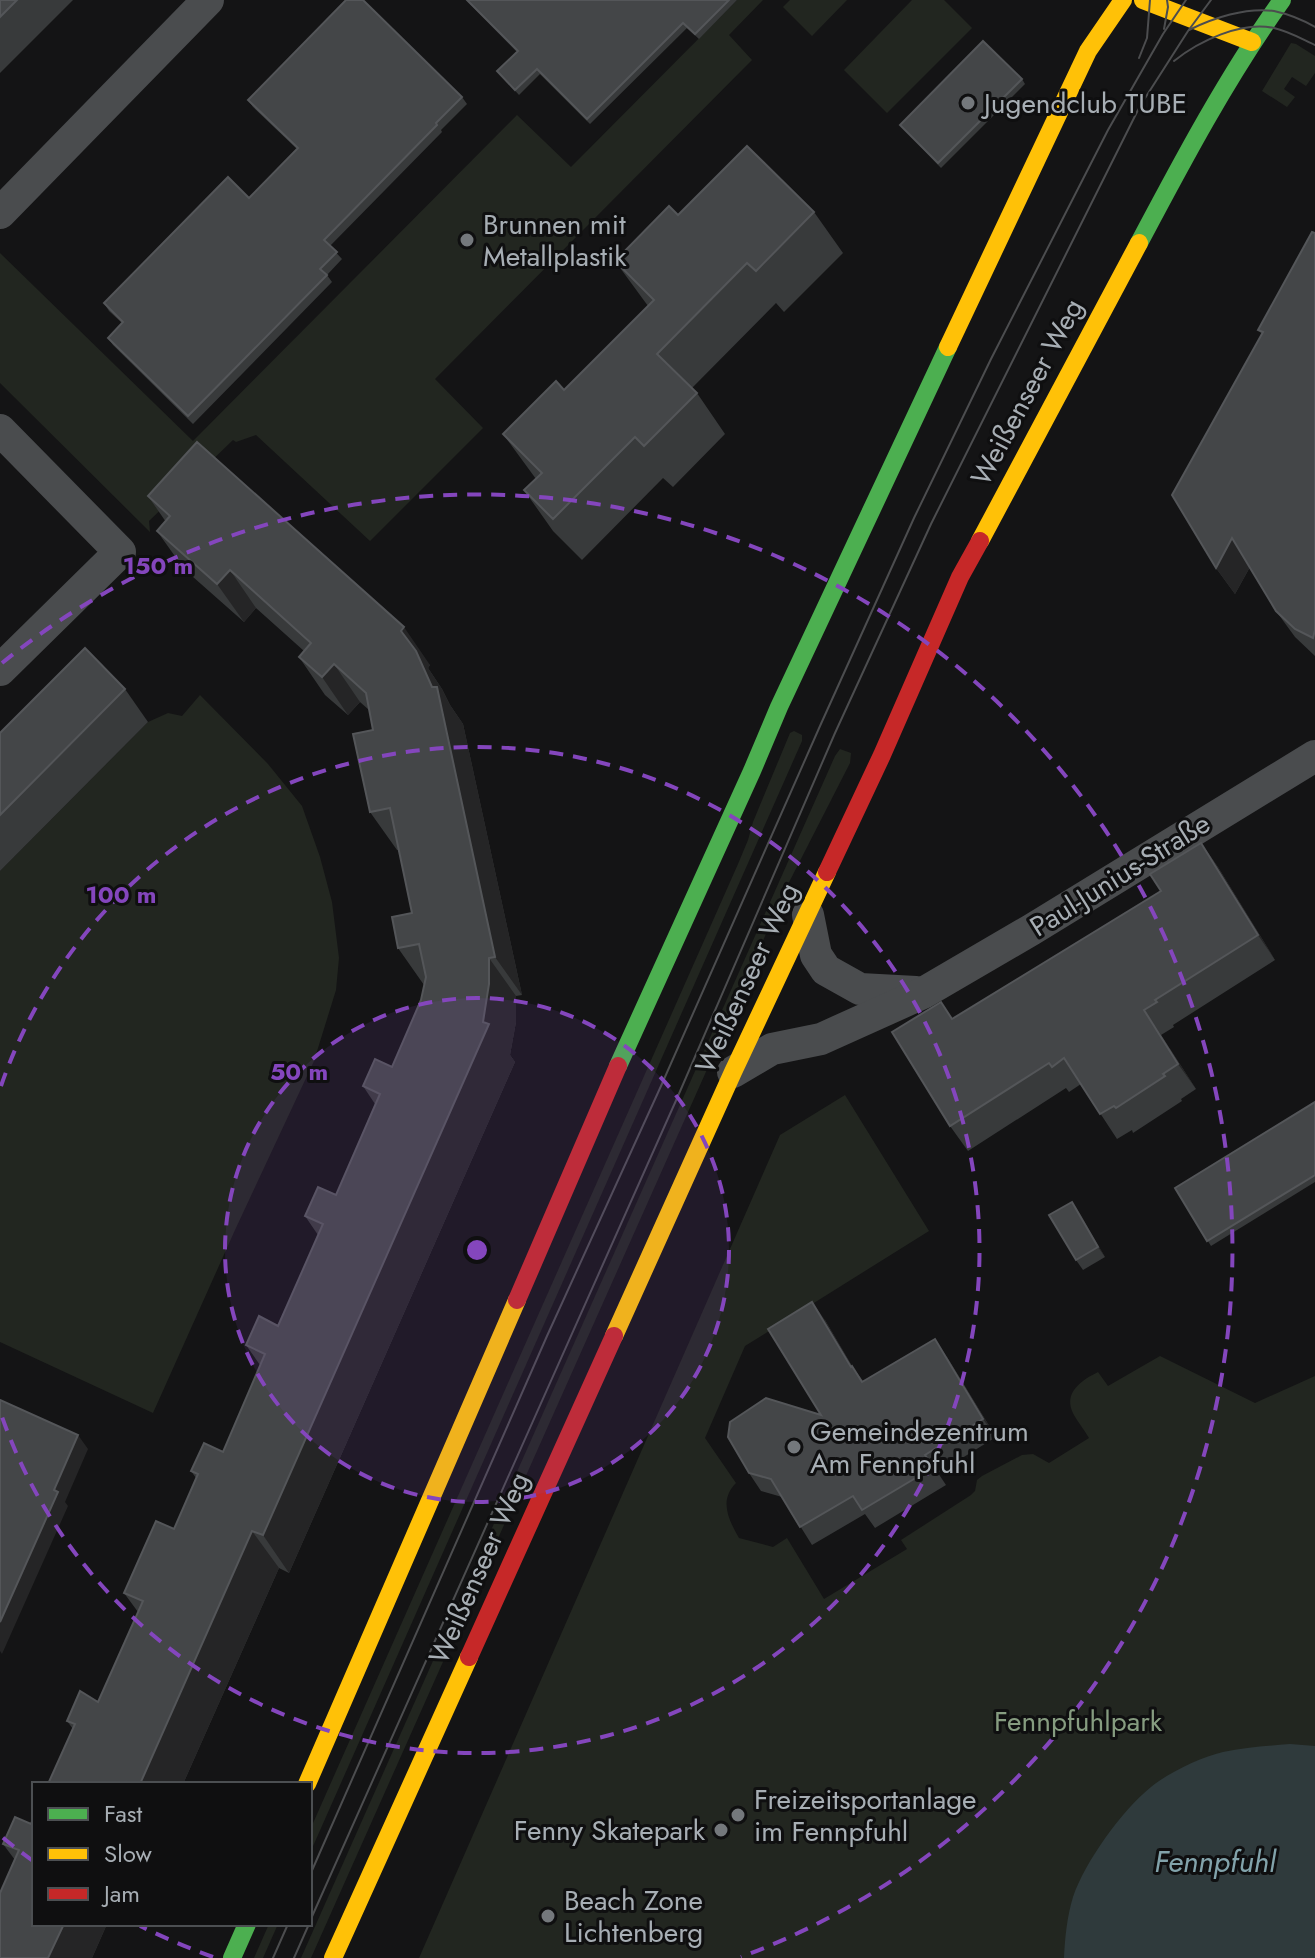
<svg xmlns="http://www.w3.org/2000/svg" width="1315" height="1958" font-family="Jost,sans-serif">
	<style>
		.green { fill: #222620 }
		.water { fill: #2f3a3c }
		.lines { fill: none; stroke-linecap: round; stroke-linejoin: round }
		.street { stroke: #4a4c4e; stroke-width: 32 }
		.fast { stroke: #4caf50; stroke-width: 18 }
		.slow { stroke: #ffc107; stroke-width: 18 }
		.jam { stroke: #c62828; stroke-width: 18 }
		.tram { stroke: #4c4d4f; stroke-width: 2 }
		.wall { fill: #383a3b }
		.shaded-wall { fill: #252526 }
		.building { fill: #444648; stroke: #545659; stroke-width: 2 }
		.ring { fill: none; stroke: #8446bd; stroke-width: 4; stroke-dasharray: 14 10 }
		.poi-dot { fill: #74787c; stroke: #0f0f10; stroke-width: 3 }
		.labels { text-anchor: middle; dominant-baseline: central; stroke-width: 6; stroke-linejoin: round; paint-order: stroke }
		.poi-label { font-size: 28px; fill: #a7aeb4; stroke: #0f0f10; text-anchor: start }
		.street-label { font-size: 28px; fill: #a7aeb4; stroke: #0f0f10 }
		.park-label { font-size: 28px; fill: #869c80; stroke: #0f0f10 }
		.water-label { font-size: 30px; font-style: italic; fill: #82a3ab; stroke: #0f0f10 }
		.centre { fill: #8446bd; stroke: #0f0f10; stroke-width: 4 }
		.ring-label { font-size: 24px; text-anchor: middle; font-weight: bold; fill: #8446bd; stroke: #0f0f10; stroke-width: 6; stroke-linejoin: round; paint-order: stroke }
	</style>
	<rect width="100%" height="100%" fill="#141415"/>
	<g class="green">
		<path d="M737,0H763L729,35L752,60L435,379L483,428L370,541L256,435L236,442L233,440L149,521L150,532L0,383V253L193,441L517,115L571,167Z"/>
		<path d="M790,0H847L812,36L783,7Z"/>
		<path d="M912,0H944L972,28L887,113L844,70Z"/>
		<path d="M1291,43L1296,44L1315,56V73L1306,86L1292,77L1284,89L1295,97L1287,107L1262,91Z"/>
		<path d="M200,695L268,764L302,806L320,857L332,902L339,958L336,990L314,1061L235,1230L153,1413L0,1342V871L148,722L168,713L182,716Z"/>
		<path d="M794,731L802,735V741L310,1853V1830L738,864L748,840L753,822L790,733Z"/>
		<path d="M840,749L851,753L850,763L781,898L742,991L311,1958H301L835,756Z"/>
		<path d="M845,1095L929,1231L745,1346L705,1438L736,1483C719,1500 728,1519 739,1538L773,1547L787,1538L824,1599L907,1549L901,1540L971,1495L975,1491L977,1480L982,1476L1022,1455L1033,1454L1049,1463L1089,1438C1084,1429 1076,1420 1072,1411C1064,1391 1084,1379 1098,1372L1108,1386L1160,1356L1255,1403L1315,1376V1958H419L780,1135Z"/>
		<path d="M269,1924H278L263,1958H254Z"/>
	</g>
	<path class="water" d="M1290,1744L1315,1746V1958H1064C1065,1937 1067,1917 1073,1897C1085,1862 1122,1810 1151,1787C1168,1773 1201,1757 1223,1752C1245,1747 1268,1746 1290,1744Z"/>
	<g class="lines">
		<g class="street">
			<path d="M0,213L208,0"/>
			<path d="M0,430L120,552L0,670"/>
			<path d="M808,915L816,955L826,970L860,989L916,992"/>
			<path d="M733,1072L772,1049L821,1039L923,993L1031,930L1315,756"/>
		</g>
		<g class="fast">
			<path d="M1139,243C1183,160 1227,77 1282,0"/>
			<path d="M618,1066L752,771L779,707L948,347"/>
			<path d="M232,1958L247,1924"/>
		</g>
		<g class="slow">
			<path d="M1143,0L1252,42"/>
			<path d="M948,347L1088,51L1123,0"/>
			<path d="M980,541L1139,243"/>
			<path d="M614,1336L733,1072L827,872"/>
			<path d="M307,1784L517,1300"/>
			<path d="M333,1958L469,1657"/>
		</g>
		<g class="jam">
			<path d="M827,872L882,755L960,577L980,541"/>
			<path d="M517,1300L618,1066"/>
			<path d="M469,1657L614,1336"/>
		</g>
		<g class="tram">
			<path d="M1164,29L1168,7L1167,0"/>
			<path d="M1189,30C1213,18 1246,7 1274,11C1288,14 1303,20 1315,27"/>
			<path d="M1139,58L1147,38L1150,0"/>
			<path d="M1174,61C1199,41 1241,21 1274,28C1288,31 1302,39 1315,45"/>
			<path d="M310,1875L547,1336L661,1086L820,726L914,518L991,359L1108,130L1163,34L1186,0"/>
			<path d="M310,1921L678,1096L835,733L931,524L1140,106L1188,31L1211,0"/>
			<path d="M273,1958L288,1924"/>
			<path d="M294,1958L309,1924"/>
		</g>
	</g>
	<g class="wall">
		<path d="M0,0H73L0,73Z"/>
		<path d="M466,0H737L699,39L687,28L590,124L540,74L519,95L497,71L517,52Z"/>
		<path d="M1022,79L1025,84L941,168L900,125Z"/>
		<path d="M462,97L467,104L441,130L442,132L330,246L342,259L327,275L332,282L193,424L113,345L108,338L122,323L109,311L104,303L249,198L297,149L253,107L248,100Z"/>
		<path d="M814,212L843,253L784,312L776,303L692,388L697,393L725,434L673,487L663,478L582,560L553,531L524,490L536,479L503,434L564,390L648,306L615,261L678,215Z"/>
		<path d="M1315,233V656L1295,637L1276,611L1250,567L1235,594L1216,568L1262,334L1258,330Z"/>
		<path d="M148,496L430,665L428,668L442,689L450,705L463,724L522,995L516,996V1022L510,1055L515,1062L289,1573L279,1568L183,1784H48L73,1729L67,1721L98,1702L138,1612L124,1593L174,1529L196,1478L191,1471L223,1452L260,1365L246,1345L278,1326L318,1235L305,1216L336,1195L375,1104L363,1086L392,1067L421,1000L424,985L398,948L412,913L399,850H397L370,812L373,730L369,710L360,702L348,715L325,695L299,657L304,651L256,608L244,622L184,569L157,531L166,522Z"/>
		<path d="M125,689L148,722L0,871V733Z"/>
		<path d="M1201,843L1218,867L1275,960L1173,1025L1174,1027L1161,1035L1196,1089L1181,1099L1182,1101L1133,1133L1132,1130L1117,1139L1081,1084L1069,1092L1066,1088L968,1151L950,1126L953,1019L1161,891Z"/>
		<path d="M1315,1102V1182L1211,1246L1175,1188Z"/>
		<path d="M1072,1202L1105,1257L1083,1270L1076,1260Z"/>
		<path d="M825,1320L852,1366L863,1381L947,1357L996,1437L938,1473L946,1485L875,1528L865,1514L812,1545L782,1497L761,1491L749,1473L821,1415Z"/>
		<path d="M34,1816V1924H107L92,1958H0V1893L15,1860L3,1844L15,1817L31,1824Z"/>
	</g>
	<g class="shaded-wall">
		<path d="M1232,538L1251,565L1235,594L1216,568Z"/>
		<path d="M230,570L256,608L244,622L217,584Z"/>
		<path d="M404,627L430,665L428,668L442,689L450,705L463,724L522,995L495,957L432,687L401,631Z"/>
		<path d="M334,664L360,702L348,715L322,677Z"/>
		<path d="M1201,843L1218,867L1275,960L1258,935Z"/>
		<path d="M489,958L516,996V1022L510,1055L515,1062L289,1573L263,1535L483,1022Z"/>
		<path d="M1144,1010L1161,1035L1196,1089L1178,1064Z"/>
		<path d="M1072,1202L1079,1212L1105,1257L1098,1247Z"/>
		<path d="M812,1302L825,1320L863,1385L851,1367Z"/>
		<path d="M935,1339L947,1357L996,1437L983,1419Z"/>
		<path d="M78,1435L88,1449L65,1502L68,1506L2,1654L0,1651V1622Z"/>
		<path d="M252,1531L279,1568L183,1784H140Z"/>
		<path d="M64,1924H107L92,1958H48Z"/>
	</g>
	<g class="building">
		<path d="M0,0H17L0,17Z"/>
		<path d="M346,0H363L462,97L436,123L437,125L324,240L337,252L320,269L327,275L188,416L108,338L123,322L104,303L228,177L249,198L298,148L248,100Z"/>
		<path d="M467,0H729L695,34L683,23L587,119L537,69L515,90L497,71L518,51Z"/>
		<path d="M983,41L1022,79L938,163L900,125Z"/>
		<path d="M747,146L814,212L756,271L747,263L657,354L697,393L644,446L635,437L553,519L524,490L542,473L503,434L556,381L564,390L654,300L615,261L669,206L678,215Z"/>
		<path d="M1312,232L1315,233V630L1313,638L1295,629L1276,611L1232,538L1216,568L1172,495L1263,332L1258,330Z"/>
		<path d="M197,442L404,627L401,631L416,651L432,687H437L495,957L489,958V984L483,1022L489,1024L263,1535L252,1531L140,1784H132L127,1782L126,1784H48L75,1724L67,1721L80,1691L98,1702L143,1601L124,1593L156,1521L174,1529L198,1474L191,1471L204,1443L223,1452L265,1354L246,1345L259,1316L278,1326L323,1224L305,1216L318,1187L336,1195L380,1094L363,1086L375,1059L392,1067L421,1000L426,977L419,944L398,948L392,917L412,913L390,808L370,812L353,734L373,730L366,693L334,664L322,677L299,657L311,643L230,570L217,584L157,531L170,516L148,496Z"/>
		<path d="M85,648L125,689L0,815V733Z"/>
		<path d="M1201,843L1258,935L1155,1000L1157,1002L1144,1010L1178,1064L1163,1074L1165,1076L1116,1108L1114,1106L1100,1114L1064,1058L1052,1067L1049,1063L950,1126L892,1032L941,1002L952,1019L1161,891L1150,874Z"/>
		<path d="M1315,1102V1175L1207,1241L1175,1188Z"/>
		<path d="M1072,1202L1098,1247L1076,1260L1049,1215Z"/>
		<path d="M812,1302L851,1367L852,1366L862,1382L935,1339L983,1419L925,1455L934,1467L862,1510L853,1496L800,1527L771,1479L749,1473L728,1437L730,1422L766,1398L821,1415L768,1329Z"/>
		<path d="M0,1400L78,1435L54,1490L58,1492L0,1622Z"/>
		<path d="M34,1816V1924H64L48,1958H0V1893L19,1850L3,1844L15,1817L31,1824Z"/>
	</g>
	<circle cx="477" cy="1250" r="252" fill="#8446bd" fill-opacity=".12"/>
	<g class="ring">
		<circle cx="477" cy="1250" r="252"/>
		<path d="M1 1086A503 503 0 1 1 1 1414"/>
		<path d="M213 1957A755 755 0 0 1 140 1926M33 1861A755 755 0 0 1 2 1837M2 663A755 755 0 1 1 741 1957"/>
	</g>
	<g class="poi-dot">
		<circle cx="968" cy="103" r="8"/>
		<circle cx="467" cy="240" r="8"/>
		<circle cx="794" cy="1447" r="8"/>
		<circle cx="738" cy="1815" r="8"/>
		<circle cx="721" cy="1830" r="8"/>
		<circle cx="548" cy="1916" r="8"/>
	</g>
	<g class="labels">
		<g class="poi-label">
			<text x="984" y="103">Jugendclub TUBE</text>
			<text x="483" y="224">Brunnen mit<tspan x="483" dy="32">Metallplastik</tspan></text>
			<text x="810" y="1431">Gemeindezentrum<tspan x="810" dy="32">Am Fennpfuhl</tspan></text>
			<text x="754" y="1799">Freizeitsportanlage<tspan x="754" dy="32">im Fennpfuhl</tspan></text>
			<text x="705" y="1830" text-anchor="end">Fenny Skatepark</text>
			<text x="564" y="1900">Beach Zone<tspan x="564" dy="32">Lichtenberg</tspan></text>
		</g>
		<g class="street-label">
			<text transform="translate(1027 392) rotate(-62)">Weißenseer Weg</text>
			<text transform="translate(1120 875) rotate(-32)">Paul-Junius-Straße</text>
			<text transform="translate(747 978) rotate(-65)">Weißenseer Weg</text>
			<text transform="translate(479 1568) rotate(-66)">Weißenseer Weg</text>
		</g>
		<g class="park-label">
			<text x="1078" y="1721">Fennpfuhlpark</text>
		</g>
		<g class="water-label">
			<text x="1215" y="1861">Fennpfuhl</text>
		</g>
	</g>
	<circle cx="477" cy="1250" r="12" class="centre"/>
	<g class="ring-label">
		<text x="158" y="574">150 m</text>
		<text x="121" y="903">100 m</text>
		<text x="299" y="1080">50 m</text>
	</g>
	<rect x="32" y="1782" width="280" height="144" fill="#0f0f10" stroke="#4c4f52" stroke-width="2"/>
	<rect x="48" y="1808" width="40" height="12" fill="#4caf50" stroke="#4c4f52" stroke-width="2"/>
	<text x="104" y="1822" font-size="24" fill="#a7aeb4">Fast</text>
	<rect x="48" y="1848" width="40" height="12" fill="#ffc107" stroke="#4c4f52" stroke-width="2"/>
	<text x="104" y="1862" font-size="24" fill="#a7aeb4">Slow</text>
	<rect x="48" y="1888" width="40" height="12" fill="#c62828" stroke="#4c4f52" stroke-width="2"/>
	<text x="104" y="1902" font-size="24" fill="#a7aeb4">Jam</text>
</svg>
